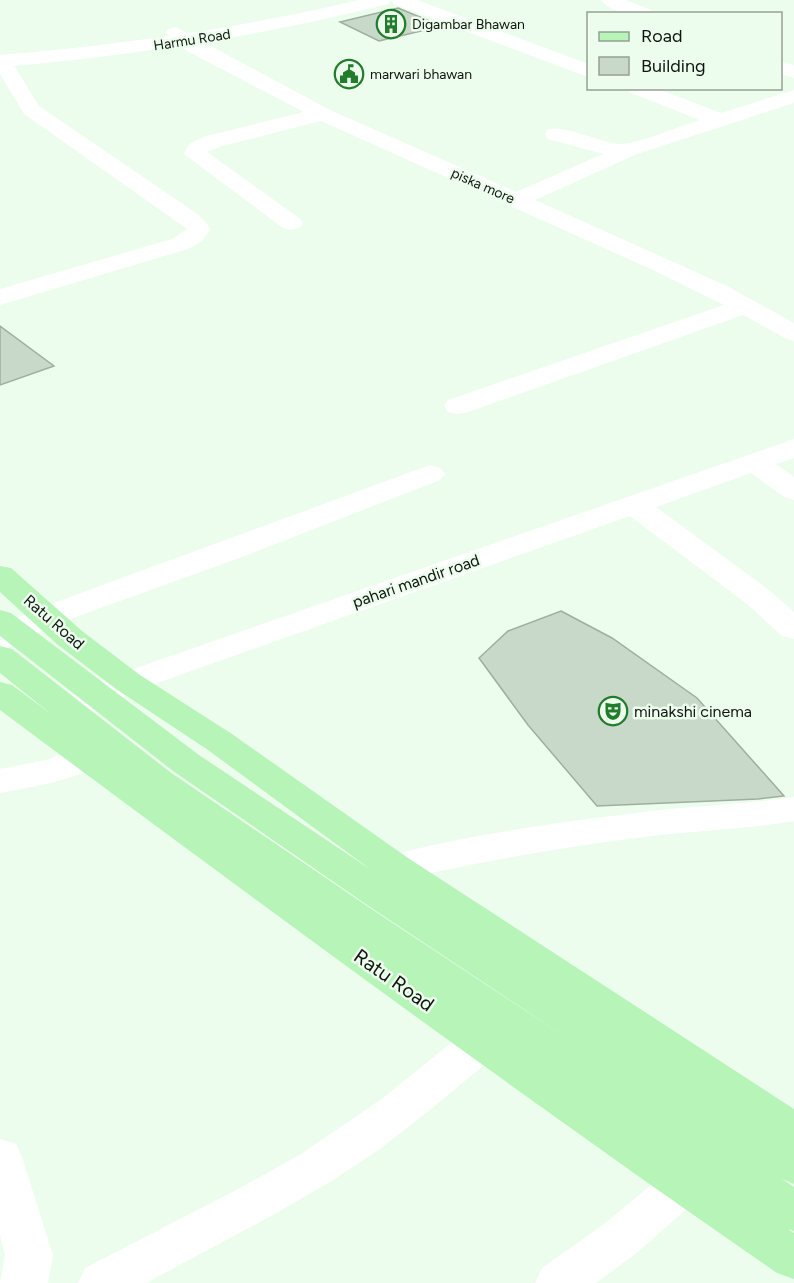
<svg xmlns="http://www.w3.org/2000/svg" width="794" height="1283" font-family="Figtree,sans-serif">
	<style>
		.building { fill: #c9d9c9; stroke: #9fae9e; stroke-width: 1.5 }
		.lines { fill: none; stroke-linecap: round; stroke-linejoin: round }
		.street { fill: #fff; fill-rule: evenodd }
		.secondary { fill: #fff; fill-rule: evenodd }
		.primary { fill: #b6f4b8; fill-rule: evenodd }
		.labels { text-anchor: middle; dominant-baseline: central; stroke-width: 5; stroke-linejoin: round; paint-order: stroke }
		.far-poi-label { font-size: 14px; fill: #0f150f; stroke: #edfded; text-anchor: start }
		.far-street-label { font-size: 14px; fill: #0f150f; stroke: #edfded }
		.street-label { font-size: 16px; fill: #0f150f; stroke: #edfded }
		.poi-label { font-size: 16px; fill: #0f150f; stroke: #edfded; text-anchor: start }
		.near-street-label { font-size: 20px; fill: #0f150f; stroke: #edfded }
	</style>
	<rect width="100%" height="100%" fill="#edfded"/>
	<g class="building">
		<path d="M398,8L442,26L379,41L340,22Z"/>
		<path d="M0,326L54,366L0,385Z"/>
		<path d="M561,611L612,638L697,698L784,796L758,799L597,806L528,725L479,658L508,631Z"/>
	</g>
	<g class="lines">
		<g class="street">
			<path d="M391,0H417L588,64V77L394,4Z"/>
			<path d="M601,0H626L651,10L653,14C636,14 612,15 601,0Z"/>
			<path d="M175,27L330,110L516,192L603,154L548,139L545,134L548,129C565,125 600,142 620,144C635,145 683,125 700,120L629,92L626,88H656L721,113L794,90V103L637,154L535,200L727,286L794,323V341L785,338L743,315L468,412L458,414L448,412L444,406L448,400L724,305L653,270L321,121L222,146L207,152L299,218L303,223L299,228L291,230L283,228L184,154L189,144L206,136L304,112L187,51L166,33L168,29Z"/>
			<path d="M0,56L9,57L39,106L199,215L211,229L201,242L188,249L0,305V289L172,239L187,229L24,114L0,74Z"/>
			<path d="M780,61L794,65V78L780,74Z"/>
			<path d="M794,439V458L776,464L794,477V500L784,497L751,473L656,507L769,590L794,612V639L782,636L747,604L630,516L140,689L56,731L44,734L32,731L27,723L32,715L116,675Z"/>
			<path d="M430,465L440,468L445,474L440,480L242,557L59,623L12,646L0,649V626L37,609Z"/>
			<path d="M794,797V821C741,830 688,831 636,838C547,849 459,866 372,886L358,882L353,873L358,864C448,838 543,824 636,813C688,806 741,805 794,797Z"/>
			<path d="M482,1026L497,1030L503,1042L497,1054L431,1109L380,1149L333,1180L273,1215L146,1283H78L85,1268L240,1188L301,1154L383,1098L467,1030Z"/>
			<path d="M0,1139L16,1144L22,1157L53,1255L48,1283H0L5,1255L0,1236Z"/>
			<path d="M684,1165L700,1171L707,1184L700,1197L638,1252L596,1283H535L542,1268L604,1224L668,1171Z"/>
		</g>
		<g class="secondary">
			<path d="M359,0H391L388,4C261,36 131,56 0,67V55C121,45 241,28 359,0Z"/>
			<path d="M88,744L101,748L106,756C90,780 28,787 0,793V769L46,760Z"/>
		</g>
		<path class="primary" d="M0,566L11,568L82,631L140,675L232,734L408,858L794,1109V1184L782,1179L794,1187V1231L788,1229L794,1233V1279L777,1273C514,1091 256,901 0,710V682L12,685L51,714L0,673V646L12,649L170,772L370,908L588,1052L370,907L173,771L0,636V610L11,613L199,755L370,869L208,750L116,689L58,645L0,592Z"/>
	</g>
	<defs>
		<g id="building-ring" transform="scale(1.5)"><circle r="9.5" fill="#edfded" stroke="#217c2b" stroke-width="1.5"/><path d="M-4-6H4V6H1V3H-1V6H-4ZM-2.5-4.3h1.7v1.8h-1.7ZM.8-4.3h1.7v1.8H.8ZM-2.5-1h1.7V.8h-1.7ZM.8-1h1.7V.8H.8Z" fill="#217c2b"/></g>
		<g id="civic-ring" transform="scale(1.5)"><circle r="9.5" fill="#edfded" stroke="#217c2b" stroke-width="1.5"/><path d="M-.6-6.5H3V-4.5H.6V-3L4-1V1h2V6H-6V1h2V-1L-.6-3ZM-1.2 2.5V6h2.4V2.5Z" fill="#217c2b"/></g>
		<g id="theatre-ring" transform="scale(1.5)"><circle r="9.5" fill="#edfded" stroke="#217c2b" stroke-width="1.5"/><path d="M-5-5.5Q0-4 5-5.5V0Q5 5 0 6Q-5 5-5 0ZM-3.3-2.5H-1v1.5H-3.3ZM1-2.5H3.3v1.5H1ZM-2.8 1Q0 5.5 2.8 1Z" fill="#217c2b"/></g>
	</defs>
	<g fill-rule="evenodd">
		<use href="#building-ring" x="391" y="24"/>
		<use href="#civic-ring" x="349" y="74"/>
		<use href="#theatre-ring" x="613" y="711"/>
	</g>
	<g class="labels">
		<g class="far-poi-label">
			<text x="412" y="24">Digambar Bhawan</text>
			<text x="370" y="74">marwari bhawan</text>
		</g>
		<g class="far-street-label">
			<text transform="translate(192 40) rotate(-9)">Harmu Road</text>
			<text transform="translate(483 186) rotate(24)">piska more</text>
		</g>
		<g class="street-label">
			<text transform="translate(416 581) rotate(-19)">pahari mandir road</text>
			<text transform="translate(54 622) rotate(41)">Ratu Road</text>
		</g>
		<g class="poi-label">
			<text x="634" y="711">minakshi cinema</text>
		</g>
		<g class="near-street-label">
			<text transform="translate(394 980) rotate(35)">Ratu Road</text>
		</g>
	</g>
	<rect x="587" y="12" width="195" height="78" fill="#edfded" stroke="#94a094" stroke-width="1.5"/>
	<rect x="599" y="32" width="30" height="9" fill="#b6f4b8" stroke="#94a094" stroke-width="1.5"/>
	<text x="641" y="42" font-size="18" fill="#0f150f">Road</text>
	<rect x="599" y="57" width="30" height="18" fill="#c9d9c9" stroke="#94a094" stroke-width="1.5"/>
	<text x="641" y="72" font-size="18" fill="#0f150f">Building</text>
</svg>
